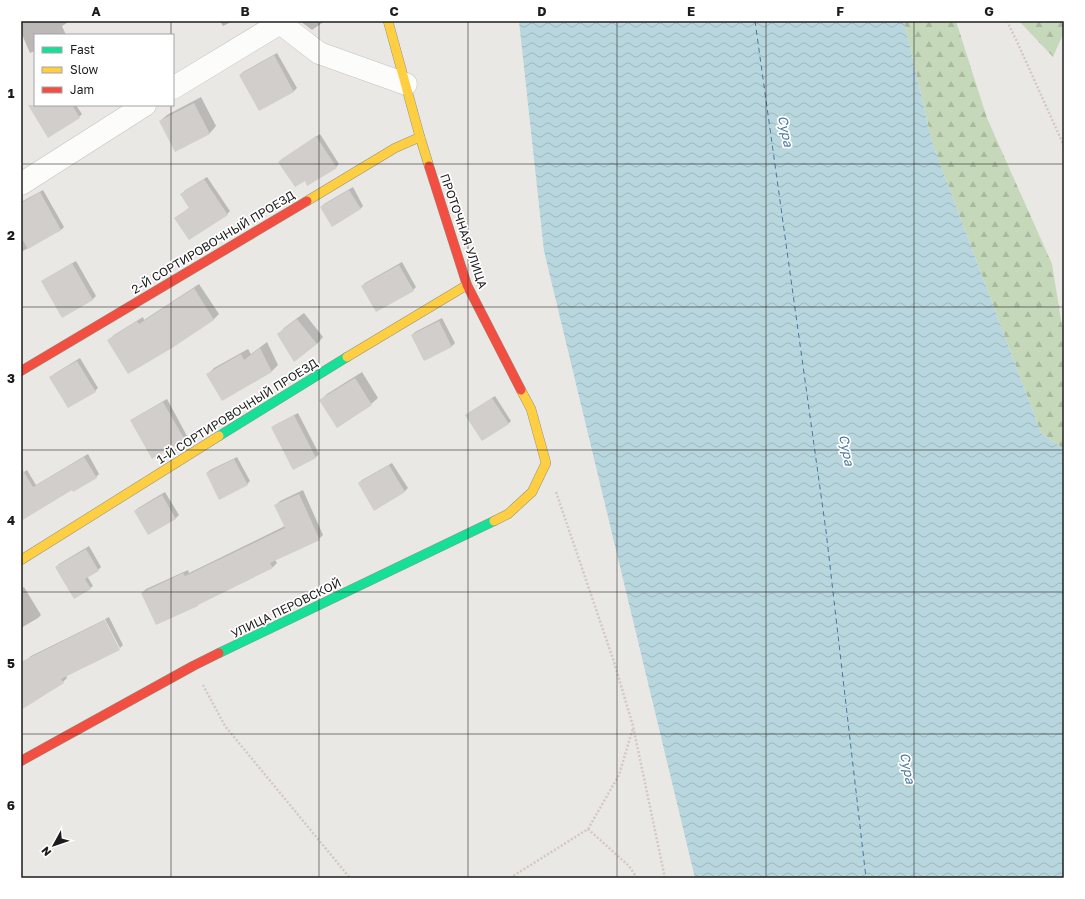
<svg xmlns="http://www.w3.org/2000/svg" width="1085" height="899" font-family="'Golos Text',sans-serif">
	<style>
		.forest { fill: url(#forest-firs) }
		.water { fill: url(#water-waves) }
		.shadow { fill: #0003 }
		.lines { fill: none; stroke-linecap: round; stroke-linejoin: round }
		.ferry { stroke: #4976a0; stroke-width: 1; stroke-dasharray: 5 4; stroke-linecap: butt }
		.building { fill: #d1cecc }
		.street-casing { stroke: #c3c2c1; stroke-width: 23 }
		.fast-casing { stroke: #91937e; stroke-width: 10 }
		.slow-casing { stroke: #91937e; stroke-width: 10 }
		.jam-casing { stroke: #91937e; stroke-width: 10 }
		.path { stroke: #d5c7c5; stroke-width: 2.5; stroke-dasharray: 2 2; stroke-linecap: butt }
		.street { stroke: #fcfcfb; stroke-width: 22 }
		.fast { stroke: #16e098; stroke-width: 9 }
		.slow { stroke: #ffcf43; stroke-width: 9 }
		.jam { stroke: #f24e42; stroke-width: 9 }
		.grid { fill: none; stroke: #1c1c1c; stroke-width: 1; stroke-opacity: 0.55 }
		.labels { text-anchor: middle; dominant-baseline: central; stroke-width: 3.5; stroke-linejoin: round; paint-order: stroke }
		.street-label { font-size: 12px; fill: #1c1c1c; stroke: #fff }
		.water-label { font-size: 13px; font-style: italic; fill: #4976a0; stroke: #fff }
		.neatline { fill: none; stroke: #1c1c1c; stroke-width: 1.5 }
		.grid-label { font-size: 13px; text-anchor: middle; font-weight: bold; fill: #1c1c1c }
	</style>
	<defs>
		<pattern id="forest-firs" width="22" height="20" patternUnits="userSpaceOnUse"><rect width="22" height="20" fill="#c5d9ba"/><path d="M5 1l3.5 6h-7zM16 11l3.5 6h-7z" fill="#a9ba9f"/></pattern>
		<pattern id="water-waves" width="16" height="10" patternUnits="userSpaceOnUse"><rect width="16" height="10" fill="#b8d6dd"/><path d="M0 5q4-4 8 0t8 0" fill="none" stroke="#9eb7bd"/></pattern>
	</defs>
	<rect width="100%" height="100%" fill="#eae8e5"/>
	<g class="forest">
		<path d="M904,21H956L987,118L1052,264L1064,338V449L1041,433L932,142Z"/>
		<path d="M1019,21H1064V32L1053,57Z"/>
	</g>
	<path class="water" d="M519,21H904L932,142L1041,433L1064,449V878H695L544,251Z"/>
	<g class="shadow">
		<path d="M21,21H70L62,26L66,35H35V51L30,53L21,32Z"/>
		<path d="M220,21H233L223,26Z"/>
		<path d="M300,21H325L312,30Z"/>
		<path d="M277,53L297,88L294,91L259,110L240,75L243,72Z"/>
		<path d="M201,97L216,126L210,133L176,150L160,121L167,115Z"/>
		<path d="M35,104L76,105L82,114L79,117L31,108Z"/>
		<path d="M320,134L339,164L336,167L305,179L279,162L282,159Z"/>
		<path d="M207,177L230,211L227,214L176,218L190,207L184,191Z"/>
		<path d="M353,187L363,206L360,209L321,207L324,204Z"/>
		<path d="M43,190L64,227L61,230L21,252V202Z"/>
		<path d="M76,261L96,296L93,299L62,316L42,282L45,279Z"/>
		<path d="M402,262L416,287L413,290L362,286L365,283Z"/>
		<path d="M199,284L219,314L214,319L172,347L109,340L114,335L143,317L144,320Z"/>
		<path d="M304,313L323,337L317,344L278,335L284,328Z"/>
		<path d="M442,318L455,343L452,346L425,360L412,335L415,332Z"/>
		<path d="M267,342L278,365L272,371L222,399L208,374L214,368L248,349L251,354Z"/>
		<path d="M80,358L98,388L95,391L51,377L54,374Z"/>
		<path d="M362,372L378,398L371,404L320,401L327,394Z"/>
		<path d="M495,396L511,421L508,424L467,415L470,412Z"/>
		<path d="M167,399L187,436L184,439L131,421L134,418Z"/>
		<path d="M298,413L319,454L316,457L293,468L272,428L275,425Z"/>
		<path d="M88,454L99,474L96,477L73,490L72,489L21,520V474L27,470L36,485Z"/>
		<path d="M237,457L250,481L247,484L207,473L210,470Z"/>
		<path d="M392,463L408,488L405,491L359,483L362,480Z"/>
		<path d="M303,490L323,535L319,539L275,560L277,563L273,567L142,593L146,589L188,570L189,573L285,526L276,505L280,501Z"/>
		<path d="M165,492L179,515L176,518L149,534L135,511L138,508Z"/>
		<path d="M89,546L101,567L98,570L87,576L93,586L90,588L56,567L59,564Z"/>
		<path d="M24,587L41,615L38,618L21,628V589Z"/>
		<path d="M109,617L123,645L120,648L105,619Z"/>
		<path d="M104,620L118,649L66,675L67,678L63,682L21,709V666L31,656Z"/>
	</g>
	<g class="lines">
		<path class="ferry" d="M755,21L826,531L866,878"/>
	</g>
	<g class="building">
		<path d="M274,55L294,92L259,111L239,75Z"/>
		<path d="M194,103L210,134L175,152L159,121Z"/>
		<path d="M28,105H72L80,118L48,138Z"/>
		<path d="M316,136L337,168L307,186L305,181L295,187L278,162Z"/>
		<path d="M204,179L228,215L189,240L174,218L189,208L180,194Z"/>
		<path d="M349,190L361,209L332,227L320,207Z"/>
		<path d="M40,192L61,230L28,249L21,237V203Z"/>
		<path d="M72,263L93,300L62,318L41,281Z"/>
		<path d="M399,265L414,291L376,312L361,286Z"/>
		<path d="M194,288L214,320L172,348L128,374L107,340L137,321L139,324Z"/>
		<path d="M297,319L317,344L294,362L277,334Z"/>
		<path d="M439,321L452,347L424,361L411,335Z"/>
		<path d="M260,348L272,372L222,401L206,374L241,354L244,360Z"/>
		<path d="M77,361L96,392L68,408L49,377Z"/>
		<path d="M355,378L372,405L337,428L319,400Z"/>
		<path d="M492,398L509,424L482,441L465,415Z"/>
		<path d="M163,402L185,440L152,459L130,420Z"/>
		<path d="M294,415L316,458L293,470L271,427Z"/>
		<path d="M84,457L97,478L73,492L72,490L21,521V467L33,487Z"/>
		<path d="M234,459L248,485L219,500L206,473Z"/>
		<path d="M389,465L405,492L374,511L358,483Z"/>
		<path d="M299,494L320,540L270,563L273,568L198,605V606L156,625L141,593L183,573L185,576L285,528L274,505Z"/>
		<path d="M162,495L176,519L148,535L134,511Z"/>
		<path d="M86,549L99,571L85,579L91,589L74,599L55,567Z"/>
		<path d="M105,620L120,650L61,679L64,683L21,710V662Z"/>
	</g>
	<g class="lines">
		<g class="street-casing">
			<g id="street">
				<path d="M279,21L280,23L319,53L406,84"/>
				<path d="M173,88L280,23"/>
				<path d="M21,184L145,105"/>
			</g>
		</g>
		<g class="fast-casing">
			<g id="fast">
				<path d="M219,436L347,357"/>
				<path d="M219,653L494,521"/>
			</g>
		</g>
		<g class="slow-casing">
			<g id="slow">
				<path d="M388,21L420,137L429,166"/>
				<path d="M307,201L395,148L420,137"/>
				<path d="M347,357L467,285"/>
				<path d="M494,521L508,514L532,492L546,463L531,409L521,390"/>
				<path d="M21,560L219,436"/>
			</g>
		</g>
		<g class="jam-casing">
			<g id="jam">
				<path d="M429,166L467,285L521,390"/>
				<path d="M21,371L307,201"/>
				<path d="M21,761L193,666L219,653"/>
			</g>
		</g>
		<g class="path">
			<path d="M1007,21L1019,46L1064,146"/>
			<path d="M556,492L614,662L633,726L665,878"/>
			<path d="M203,685L225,726L350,878"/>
			<path d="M588,829L629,866L637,878"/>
			<path d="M510,878L588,829L619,775L633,728"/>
		</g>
		<use href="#street" class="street"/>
		<use href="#fast" class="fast"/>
		<use href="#slow" class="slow"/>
		<use href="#jam" class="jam"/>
	</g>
	<path class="grid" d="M171,21V35M319,21V878M468,21V878M617,21V878M766,21V878M914,21V878M171,105V878M21,164H1064M21,307H1064M21,450H1064M21,592H1064M21,734H1064"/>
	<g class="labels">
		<g class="street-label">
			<text transform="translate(464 231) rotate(71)">ПРОТОЧНАЯ УЛИЦА</text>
			<text transform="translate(213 242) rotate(-31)">2-Й СОРТИРОВОЧНЫЙ ПРОЕЗД</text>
			<text transform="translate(237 411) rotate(-32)">1-Й СОРТИРОВОЧНЫЙ ПРОЕЗД</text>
			<text transform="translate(286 608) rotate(-26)">УЛИЦА ПЕРОВСКОЙ</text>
		</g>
		<g class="water-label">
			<text transform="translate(786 131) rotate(79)">Сура</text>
			<text transform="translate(847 450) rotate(79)">Сура</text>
			<text transform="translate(908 768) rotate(79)">Сура</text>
		</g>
	</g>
	<rect width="1085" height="899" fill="none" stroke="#ffffff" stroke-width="44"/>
	<rect x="34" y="34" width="140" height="72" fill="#ffffff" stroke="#a4a4a4"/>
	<rect x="42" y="47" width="20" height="6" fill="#16e098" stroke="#a4a4a4"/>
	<text x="70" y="54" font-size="12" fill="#1c1c1c">Fast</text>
	<rect x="42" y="67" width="20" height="6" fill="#ffcf43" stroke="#a4a4a4"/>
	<text x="70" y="74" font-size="12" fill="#1c1c1c">Slow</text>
	<rect x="42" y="87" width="20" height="6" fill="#f24e42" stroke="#a4a4a4"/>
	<text x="70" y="94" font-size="12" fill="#1c1c1c">Jam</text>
	<g transform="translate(54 845) rotate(230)" stroke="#ffffff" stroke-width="3" paint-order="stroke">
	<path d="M0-3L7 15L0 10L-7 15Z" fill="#1c1c1c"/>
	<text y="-6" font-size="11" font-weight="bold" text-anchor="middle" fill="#1c1c1c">N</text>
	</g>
	<rect x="22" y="22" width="1041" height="855" class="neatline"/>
	<g class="grid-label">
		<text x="96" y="16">A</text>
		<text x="245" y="16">B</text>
		<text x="394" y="16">C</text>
		<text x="542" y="16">D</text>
		<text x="691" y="16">E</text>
		<text x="840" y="16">F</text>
		<text x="989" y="16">G</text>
		<text x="11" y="98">1</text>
		<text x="11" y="240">2</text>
		<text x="11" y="383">3</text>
		<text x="11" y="525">4</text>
		<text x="11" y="668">5</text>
		<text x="11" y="810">6</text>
	</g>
</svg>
